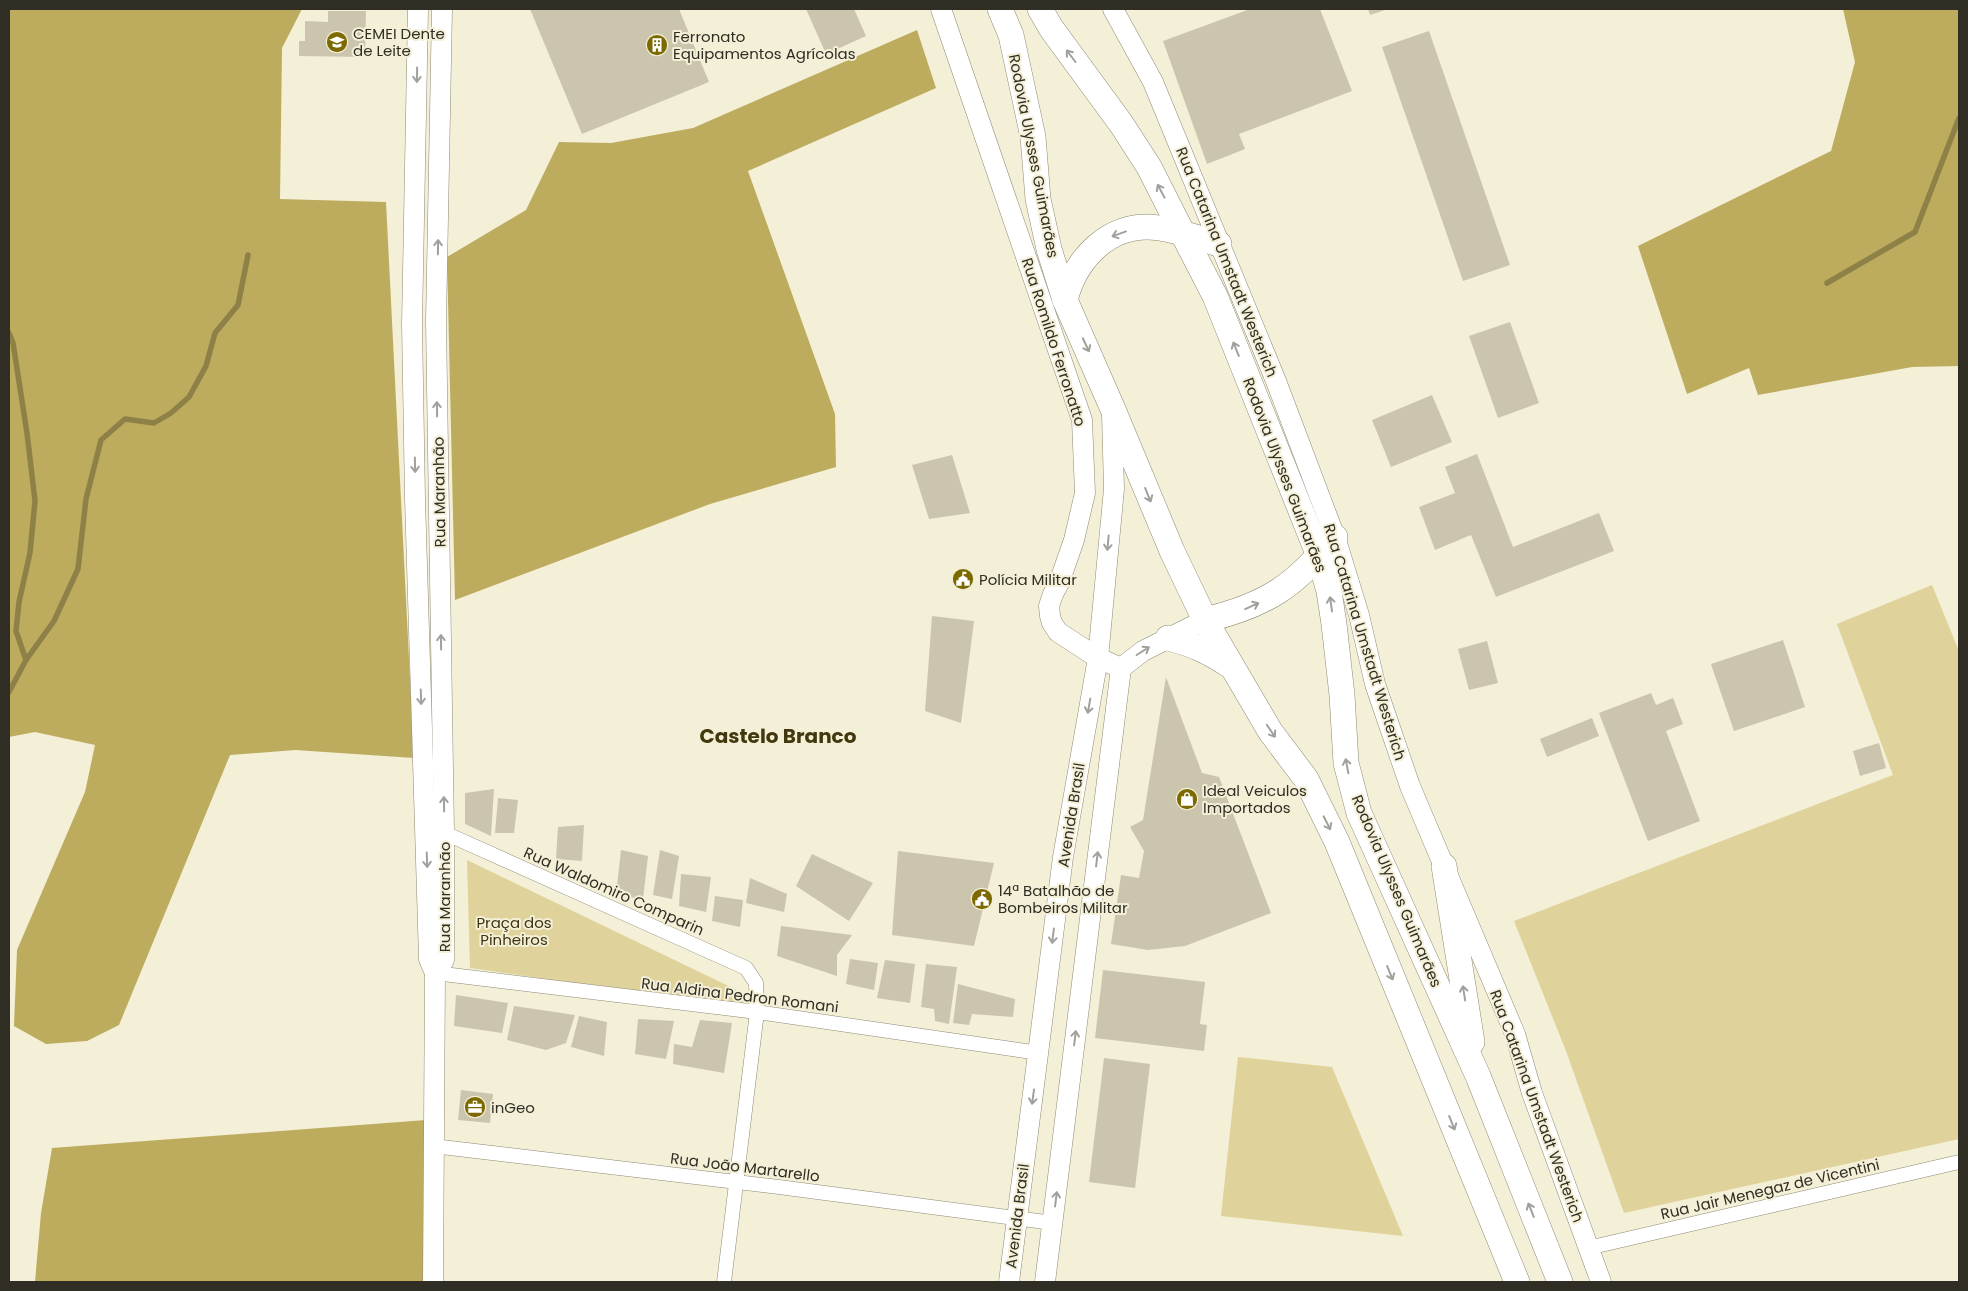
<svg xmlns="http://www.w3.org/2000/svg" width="1968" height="1291" font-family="Poppins,sans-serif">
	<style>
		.green { fill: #dfd29a }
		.forest { fill: #bdac5e }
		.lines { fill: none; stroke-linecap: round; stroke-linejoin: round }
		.stream { stroke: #8e8148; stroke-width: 5.5 }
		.building { fill: #cbc5ae }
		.street-casing { stroke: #8e8973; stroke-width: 15 }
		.secondary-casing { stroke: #8e8973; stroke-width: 21 }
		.highway-casing { stroke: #8e8973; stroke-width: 26 }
		.street { stroke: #fff; stroke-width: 14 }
		.secondary { stroke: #fff; stroke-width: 20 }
		.highway { stroke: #fff; stroke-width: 25 }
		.oneway { stroke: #a1a09c }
		.labels { text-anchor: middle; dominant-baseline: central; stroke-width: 4; stroke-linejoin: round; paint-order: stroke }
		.poi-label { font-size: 15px; fill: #2f2d24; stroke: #f4efd7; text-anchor: start }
		.street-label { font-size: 15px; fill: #2f2d24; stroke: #f4efd7 }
		.park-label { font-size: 15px; fill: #3d3513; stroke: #f4efd7 }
		.district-label { font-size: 20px; font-weight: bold; fill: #41380e; stroke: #f4efd7 }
	</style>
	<rect width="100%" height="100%" fill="#f4efd7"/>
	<g class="green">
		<path d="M1932,585L1959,651V1139L1624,1213L1566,1051L1514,921L1893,775L1837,624Z"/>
		<path d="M467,860L745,994L743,1007L470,968Z"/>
		<path d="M1238,1057L1332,1067L1403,1236L1221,1216Z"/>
	</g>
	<g class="forest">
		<path d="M9,9H302L282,48L280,199L386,202L414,758L295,750L230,755L119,1025L87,1041L46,1044L14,1026L17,950L85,792L95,745L35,732L9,737Z"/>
		<path d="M1843,9H1959V366L1912,367L1758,395L1749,368L1687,394L1638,246L1831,151L1855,62Z"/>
		<path d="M917,30L936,88L748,171L835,414L836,467L710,504L455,600L447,257L526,210L559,142L611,143L693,128Z"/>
		<path d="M426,1120L424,1282H35L41,1213L52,1148Z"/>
	</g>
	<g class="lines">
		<g class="stream">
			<path d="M1827,283L1915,232L1959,118"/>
			<path d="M9,333L13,343L27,433L35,501L30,553L19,602L16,631L26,660"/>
			<path d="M9,692L26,660L54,621L78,569L86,499L101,440L125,419L154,423L171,413L189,397L206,366L215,333L238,305L248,255"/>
		</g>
	</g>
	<g class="building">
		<path d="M530,9H679L709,82L582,134Z"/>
		<path d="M806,9H854L866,36L826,54Z"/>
		<path d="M1250,9H1320L1352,91L1239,134L1245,149L1207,164L1163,41Z"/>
		<path d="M1368,9H1388L1370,15Z"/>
		<path d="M328,11H366L365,57L299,56V41H305V21L328,22Z"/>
		<path d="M1429,31L1510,265L1463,281L1382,47Z"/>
		<path d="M1510,322L1539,403L1498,418L1469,336Z"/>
		<path d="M1432,395L1452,442L1391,467L1372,420Z"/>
		<path d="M1477,454L1513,547L1599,513L1614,551L1496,597L1471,535L1435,550L1419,507L1455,493L1445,467Z"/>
		<path d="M952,455L970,513L929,519L912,465Z"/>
		<path d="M932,616L974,621L961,723L925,711Z"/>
		<path d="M1783,640L1805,707L1734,731L1711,664Z"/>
		<path d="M1487,641L1498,683L1469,690L1458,649Z"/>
		<path d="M1166,677L1202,773L1219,777L1271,913L1185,946L1148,950L1111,944L1121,875L1139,878L1144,851L1130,827L1143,820Z"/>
		<path d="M1651,693L1656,705L1673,698L1683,724L1666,731L1700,821L1648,841L1599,713Z"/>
		<path d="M1592,718L1599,736L1547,757L1540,739Z"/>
		<path d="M1879,743L1886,768L1860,776L1853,751Z"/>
		<path d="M494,789L491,836L465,824V793Z"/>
		<path d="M498,798L518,800L514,833H495Z"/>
		<path d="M584,825L582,861L556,859L558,827Z"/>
		<path d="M621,850L648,856L643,899L616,895Z"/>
		<path d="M660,850L679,856L672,899L653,895Z"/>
		<path d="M898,851L994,863L974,946L892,935Z"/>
		<path d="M812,854L873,883L849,921L796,886Z"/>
		<path d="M681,874L711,877L706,912L679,906Z"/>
		<path d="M750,878L787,894L784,912L746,903Z"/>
		<path d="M715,896L743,900L740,927L712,921Z"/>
		<path d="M781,926L852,935L837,955V976L777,956Z"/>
		<path d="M850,959L878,963L874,990L846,984Z"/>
		<path d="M885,960L915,964L910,1003L877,998Z"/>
		<path d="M926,964L957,967L949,1024L935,1021L934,1009L921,1007Z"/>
		<path d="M1103,970L1205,982L1200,1024L1207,1025L1204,1051L1095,1038Z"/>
		<path d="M958,984L1015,999L1013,1017L972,1014L969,1025L953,1023Z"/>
		<path d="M456,995L508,1003L502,1033L454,1026Z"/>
		<path d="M514,1006L575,1015L566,1043L546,1050L507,1040Z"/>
		<path d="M579,1016L607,1022L604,1056L571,1047Z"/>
		<path d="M638,1019L674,1021L666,1059L635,1054Z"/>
		<path d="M700,1020L732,1023L724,1073L673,1064L674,1044L692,1047Z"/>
		<path d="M1104,1058L1150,1064L1135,1188L1089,1182Z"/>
		<path d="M461,1090L493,1094L490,1123L458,1120Z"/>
	</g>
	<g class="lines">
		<g class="street-casing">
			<g id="street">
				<path d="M438,830L746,968L756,983L757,1012L724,1282"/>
				<path d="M435,973L757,1012L1039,1053"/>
				<path d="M433,1146L779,1187L1053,1223"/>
				<path d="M1588,1248L1959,1162"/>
			</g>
		</g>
		<g class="secondary-casing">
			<g id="secondary">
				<path d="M418,9L412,324L415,499L429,959L435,973L433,1282"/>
				<path d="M941,9L1082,420L1085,493L1074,540L1059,583L1053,594L1049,606L1050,616L1052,623L1058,632L1098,658L1121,668"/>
				<path d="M1113,9L1153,82L1276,381L1335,537L1359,615L1375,684L1410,786L1515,1034L1532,1093L1601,1282"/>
				<path d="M435,973L444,960V833L436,322L442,9"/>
				<path d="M1009,1282L1063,857L1098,658L1114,489L1112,414"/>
				<path d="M1045,1282L1121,668L1143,651L1205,620"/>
			</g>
		</g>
		<g class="highway-casing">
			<g id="highway">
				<path d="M1000,9L1011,35L1033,137L1038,199L1049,249L1065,300L1112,407L1172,551L1205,620L1270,731L1306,779L1337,842L1517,1282"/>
				<path d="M1040,9L1051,28L1122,125L1149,167L1183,234L1215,296L1319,556L1329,591L1334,624L1342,695L1346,763L1359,813L1478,1076L1560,1282"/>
				<path d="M1065,300C1076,257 1111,221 1159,228C1179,231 1199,238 1219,244"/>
				<path d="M1205,620C1267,605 1295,586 1335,537"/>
				<path d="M1168,638C1192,644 1208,651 1229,665"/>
				<path d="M1444,866L1472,1042"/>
			</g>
		</g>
		<use href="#street" class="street"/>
		<use href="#secondary" class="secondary"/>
		<use href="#highway" class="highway"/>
	</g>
	<defs><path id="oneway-shaft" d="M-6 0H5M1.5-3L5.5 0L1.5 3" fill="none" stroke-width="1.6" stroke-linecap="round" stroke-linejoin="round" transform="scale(1.25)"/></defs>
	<g class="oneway">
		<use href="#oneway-shaft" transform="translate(1071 56) rotate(-127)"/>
		<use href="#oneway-shaft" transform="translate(417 75) rotate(91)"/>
		<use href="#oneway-shaft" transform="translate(1161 191) rotate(-118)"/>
		<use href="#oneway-shaft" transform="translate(1119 234) rotate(160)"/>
		<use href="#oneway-shaft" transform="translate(438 247) rotate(-89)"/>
		<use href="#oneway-shaft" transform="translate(1086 345) rotate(65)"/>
		<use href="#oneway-shaft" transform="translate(1236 349) rotate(-112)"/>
		<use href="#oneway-shaft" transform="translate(437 409) rotate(-91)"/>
		<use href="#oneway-shaft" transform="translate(415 465) rotate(89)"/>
		<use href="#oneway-shaft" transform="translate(1148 495) rotate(68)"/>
		<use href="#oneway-shaft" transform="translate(1108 543) rotate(95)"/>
		<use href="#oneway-shaft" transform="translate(1331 604) rotate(-98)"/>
		<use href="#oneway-shaft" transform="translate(1252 606) rotate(-24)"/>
		<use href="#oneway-shaft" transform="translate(441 642) rotate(-91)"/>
		<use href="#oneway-shaft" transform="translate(1143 651) rotate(-32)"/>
		<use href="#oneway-shaft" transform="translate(421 697) rotate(88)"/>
		<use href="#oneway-shaft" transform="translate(1089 706) rotate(100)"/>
		<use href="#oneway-shaft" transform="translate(1271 731) rotate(56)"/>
		<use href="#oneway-shaft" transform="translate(1347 766) rotate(-101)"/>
		<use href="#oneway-shaft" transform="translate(444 804) rotate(-91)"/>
		<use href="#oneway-shaft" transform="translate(1327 823) rotate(63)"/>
		<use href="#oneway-shaft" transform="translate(1097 859) rotate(-83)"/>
		<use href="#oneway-shaft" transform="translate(427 860) rotate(88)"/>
		<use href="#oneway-shaft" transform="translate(1053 936) rotate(97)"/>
		<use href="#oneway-shaft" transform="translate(1390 973) rotate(68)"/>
		<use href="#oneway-shaft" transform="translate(1464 993) rotate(-99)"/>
		<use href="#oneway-shaft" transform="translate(1075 1038) rotate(-83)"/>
		<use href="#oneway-shaft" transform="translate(1033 1097) rotate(98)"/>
		<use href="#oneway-shaft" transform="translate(1452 1123) rotate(68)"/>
		<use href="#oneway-shaft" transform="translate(1056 1199) rotate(-83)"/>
		<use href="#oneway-shaft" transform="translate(1531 1210) rotate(-112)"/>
	</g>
	<defs>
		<g id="school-disc" transform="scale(1.125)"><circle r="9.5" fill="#7c6900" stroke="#f4efd7"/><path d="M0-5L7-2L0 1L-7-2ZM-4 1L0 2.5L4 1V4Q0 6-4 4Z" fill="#fff"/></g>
		<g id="building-disc" transform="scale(1.125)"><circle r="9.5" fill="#7c6900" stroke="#f4efd7"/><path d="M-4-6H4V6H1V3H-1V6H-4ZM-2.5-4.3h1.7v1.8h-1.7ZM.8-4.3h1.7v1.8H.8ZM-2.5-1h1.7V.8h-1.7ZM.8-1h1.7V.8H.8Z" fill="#fff"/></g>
		<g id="civic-disc" transform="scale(1.125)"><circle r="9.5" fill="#7c6900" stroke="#f4efd7"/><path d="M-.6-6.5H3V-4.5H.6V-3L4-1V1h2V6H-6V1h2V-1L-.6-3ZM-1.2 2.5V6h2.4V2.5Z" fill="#fff"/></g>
		<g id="shop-disc" transform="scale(1.125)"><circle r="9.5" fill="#7c6900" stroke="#f4efd7"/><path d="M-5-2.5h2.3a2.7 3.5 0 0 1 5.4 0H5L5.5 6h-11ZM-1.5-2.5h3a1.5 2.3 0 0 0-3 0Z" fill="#fff"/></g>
		<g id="office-disc" transform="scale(1.125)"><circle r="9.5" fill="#7c6900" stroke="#f4efd7"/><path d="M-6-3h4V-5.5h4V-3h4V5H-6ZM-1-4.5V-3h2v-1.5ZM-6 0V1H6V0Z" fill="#fff"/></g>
	</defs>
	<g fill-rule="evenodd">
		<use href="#school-disc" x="337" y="42"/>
		<use href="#building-disc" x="657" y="45"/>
		<use href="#civic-disc" x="963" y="579"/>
		<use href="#shop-disc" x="1187" y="799"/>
		<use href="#civic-disc" x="982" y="899"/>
		<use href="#office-disc" x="475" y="1107"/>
	</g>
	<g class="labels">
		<g class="poi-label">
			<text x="353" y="33">CEMEI Dente<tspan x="353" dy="17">de Leite</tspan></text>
			<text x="673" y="36">Ferronato<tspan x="673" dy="17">Equipamentos Agrícolas</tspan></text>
			<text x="979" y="579">Polícia Militar</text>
			<text x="1203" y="790">Ideal Veiculos<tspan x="1203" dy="17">Importados</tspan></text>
			<text x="998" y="890">14ª Batalhão de<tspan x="998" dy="17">Bombeiros Militar</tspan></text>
			<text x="491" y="1107">inGeo</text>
		</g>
		<g class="street-label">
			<text transform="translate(1034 156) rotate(79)">Rodovia Ulysses Guimarães</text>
			<text transform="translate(1227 262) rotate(68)">Rua Catarina Umstadt Westerich</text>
			<text transform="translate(1054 342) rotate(72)">Rua Romildo Ferronatto</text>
			<text transform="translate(1285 475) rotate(69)">Rodovia Ulysses Guimarães</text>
			<text transform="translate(439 492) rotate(-91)">Rua Maranhão</text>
			<text transform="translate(1365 642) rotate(73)">Rua Catarina Umstadt Westerich</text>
			<text transform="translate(1071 815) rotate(-81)">Avenida Brasil</text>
			<text transform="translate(614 891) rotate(24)">Rua Waldomiro Comparin</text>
			<text transform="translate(1397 891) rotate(67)">Rodovia Ulysses Guimarães</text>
			<text transform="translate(444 897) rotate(-90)">Rua Maranhão</text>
			<text transform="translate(740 995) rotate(7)">Rua Aldina Pedron Romani</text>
			<text transform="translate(1537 1106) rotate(70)">Rua Catarina Umstadt Westerich</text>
			<text transform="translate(745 1167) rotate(7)">Rua João Martarello</text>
			<text transform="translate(1770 1189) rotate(-13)">Rua Jair Menegaz de Vicentini</text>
			<text transform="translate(1017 1216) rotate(-83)">Avenida Brasil</text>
		</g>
		<g class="park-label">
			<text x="514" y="922">Praça dos<tspan x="514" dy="17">Pinheiros</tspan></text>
		</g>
		<g class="district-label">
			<text x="778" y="736">Castelo Branco</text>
		</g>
	</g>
	<rect width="1968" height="1291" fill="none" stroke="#2f2d24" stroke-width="20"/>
</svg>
